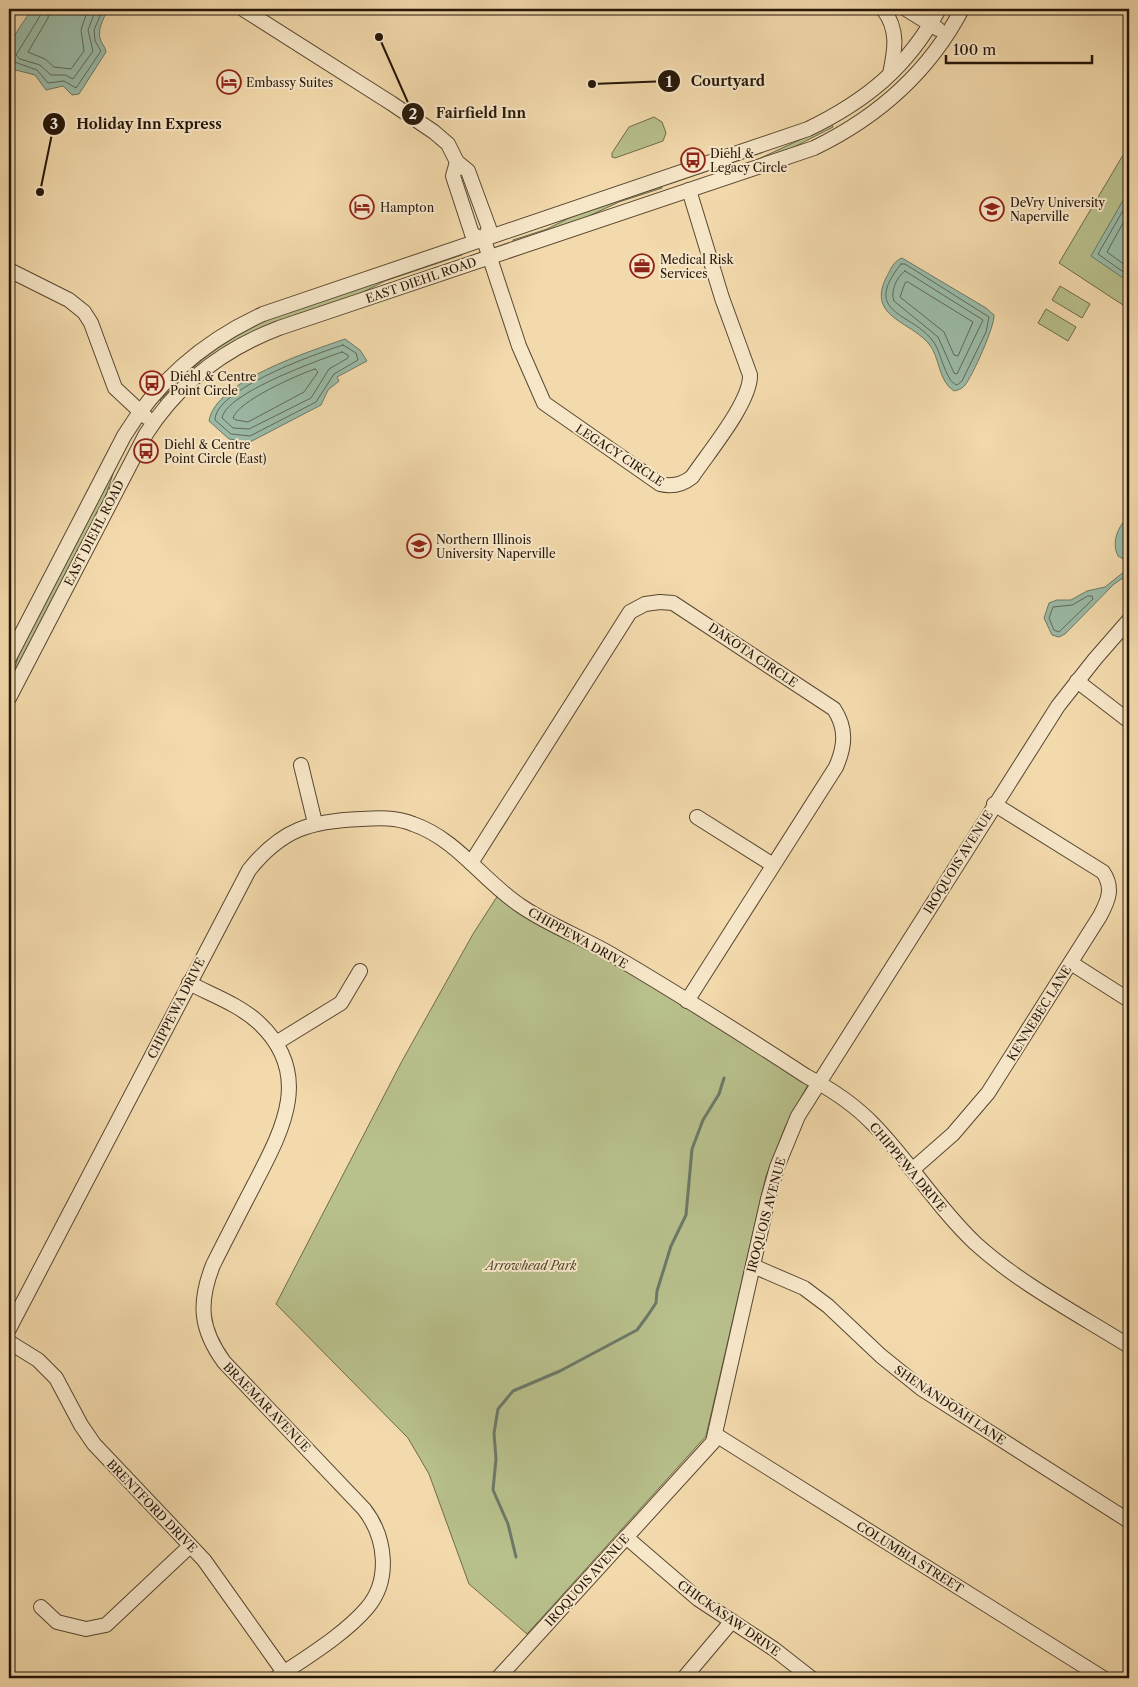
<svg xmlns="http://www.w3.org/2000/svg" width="1138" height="1687" font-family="'Libre Caslon Text',serif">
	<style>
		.green { fill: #b8c08c; stroke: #6e6b4a }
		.water { fill: #9bbba8; stroke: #6c7968 }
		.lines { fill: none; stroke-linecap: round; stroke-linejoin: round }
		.shore { stroke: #606858; stroke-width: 1 }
		.stream { stroke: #6c7968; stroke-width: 3 }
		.minor-casing { stroke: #584731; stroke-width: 16 }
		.minor { stroke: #f7e7c9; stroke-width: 14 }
		.labels { text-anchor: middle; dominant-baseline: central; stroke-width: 4; stroke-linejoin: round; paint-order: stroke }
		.poi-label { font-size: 12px; fill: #251608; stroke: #f7e7c9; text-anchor: start }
		.street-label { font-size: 12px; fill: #251608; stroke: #f7e7c9 }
		.park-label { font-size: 12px; font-style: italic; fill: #514930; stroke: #f7e7c9 }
		.leader { fill: none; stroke: #251608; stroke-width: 2 }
		.callout-dot { fill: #251608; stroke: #f7e7c9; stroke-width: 2 }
		.mark-label { font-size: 15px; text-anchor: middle; font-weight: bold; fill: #fff }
		.callout-label { font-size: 14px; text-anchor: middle; font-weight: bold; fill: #251608; stroke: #f7e7c9; stroke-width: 4; stroke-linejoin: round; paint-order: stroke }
	</style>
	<rect width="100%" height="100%" fill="#f3daac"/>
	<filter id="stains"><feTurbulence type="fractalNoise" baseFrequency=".004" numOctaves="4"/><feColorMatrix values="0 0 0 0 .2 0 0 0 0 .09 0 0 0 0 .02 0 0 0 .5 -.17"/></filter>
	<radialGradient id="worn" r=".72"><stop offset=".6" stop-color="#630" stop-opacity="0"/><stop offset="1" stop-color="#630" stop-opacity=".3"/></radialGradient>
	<g class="green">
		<path d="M654,117L662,122L666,133L663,141L615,158L612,157V153L629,127Z"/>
		<path d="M832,125L833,127L790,149L754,161Z"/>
		<path d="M1129,145V309L1059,263Z"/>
		<path d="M661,185L662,188L619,202L578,221L513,243V240L547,229L585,210Z"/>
		<path d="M462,252V255L385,281L351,298L266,327L162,403L160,400C186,374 218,342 251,324Z"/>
		<path d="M1060,286L1090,304L1082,318L1052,300Z"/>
		<path d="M1046,309L1076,327L1068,341L1038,323Z"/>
		<path d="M132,433L133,434L114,471L103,504L9,687L21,647Z"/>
		<path d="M500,892L550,925L811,1079L785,1127L766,1176L706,1436L527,1634L469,1584L429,1474L408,1438L276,1304L402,1061L473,934Z"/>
	</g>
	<g class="water">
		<path d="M32,9H108C104,18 96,31 101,41C103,46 105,46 106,52L79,94L72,95L63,86L46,90L35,75L12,69C3,44 19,30 32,9Z"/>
		<path d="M1129,190V282L1091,256Z"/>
		<path d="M902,258L986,308L994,315C995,326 972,377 965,385C962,389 958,390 954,391C938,381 940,357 929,344C910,321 867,317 886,278C890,271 893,261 902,258Z"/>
		<path d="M345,339L360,350L367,361L337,377L339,381L328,390L321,405L250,442L229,439L209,421C215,381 311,351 345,339Z"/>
		<path d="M1129,516V574L1114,584L1065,634L1059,637L1052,635L1044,618L1049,603L1057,600H1071L1087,591L1105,587L1125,571L1127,561L1118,556C1111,542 1118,526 1129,516Z"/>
	</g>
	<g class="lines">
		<g class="shore">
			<path d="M42,9L40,16L16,55L20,59L40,65L51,75H65L73,79L93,51L88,30L96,9"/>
			<path d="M49,9L48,18L28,52L45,59L54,67L71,69L84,51L81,30L88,9"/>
			<path d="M9,60L37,70L48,83L64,81L76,88L101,51L95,41L94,30L103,9"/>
			<path d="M1129,200L1098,254L1129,276"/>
			<path d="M1129,212L1107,252L1129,268"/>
			<path d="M901,264H905L989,317L986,332L962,381L957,385C947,383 941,355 936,346C918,312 858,317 901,264Z"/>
			<path d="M905,271L983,320L957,374L954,373L938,337L894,301C890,292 897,276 905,271Z"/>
			<path d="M908,282L973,322L958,356L954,355L944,332L900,297L905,283Z"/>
			<path d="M343,345L356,353L358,360L334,374L316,402L250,436L231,434L215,420C215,389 318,353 343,345Z"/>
			<path d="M342,352L348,355V358L329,369L311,398L249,429L233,428L222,418C226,393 319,360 342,352Z"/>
			<path d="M315,369L318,372L304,392L248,422L236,420L233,418C238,401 297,375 315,369Z"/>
			<path d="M1088,596H1092L1093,599L1059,632L1054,630L1049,618L1053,607L1072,605Z"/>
		</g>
		<path class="stream" d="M516,1557L508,1524L493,1490L496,1459L494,1433L498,1409L513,1391L560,1371L637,1330L648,1315L656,1303L657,1291L671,1246L686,1215L692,1149L703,1120L719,1094L724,1078"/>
		<g class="minor-casing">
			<g id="minor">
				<path d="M243,9L391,103L434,132L448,144L457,162L468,171L489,228L484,240L519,346L544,403L660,484C672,487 682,485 692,477C708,453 751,402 750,375L722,298L689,190"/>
				<path d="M883,9C899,30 895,50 890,74"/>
				<path d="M906,9L938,29"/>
				<path d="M457,162L453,176L472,234L484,240"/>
				<path d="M9,270L69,300L84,312L91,323L115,388L146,417"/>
				<path d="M9,658L124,436C158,380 204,341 263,314L808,129C866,101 908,67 939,9"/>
				<path d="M1077,681L1129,721"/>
				<path d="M9,698L146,434C178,384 224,349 279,328L814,148C878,117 929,72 962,9"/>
				<path d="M301,765L315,823"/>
				<path d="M697,817L773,865"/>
				<path d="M471,863L630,612L645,604L660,602L673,603L834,709C847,729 845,746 836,767L687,1001"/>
				<path d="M1071,963L1129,1000"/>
				<path d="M189,983C212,995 240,1005 259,1023C313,1074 283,1129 255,1183C241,1210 227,1237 213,1265C198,1303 200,1329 224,1362L364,1509C386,1537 391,1580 367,1608C344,1635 305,1658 276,1678"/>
				<path d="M276,1043L341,1003L360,971"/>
				<path d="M912,1170L953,1134L988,1093L1100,916C1108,901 1114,888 1103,872L994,804"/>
				<path d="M753,1266L804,1288L828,1306L881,1356L922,1389L1129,1521"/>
				<path d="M9,1329L249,870C282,829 310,821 361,819C379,818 396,817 413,824C457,839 483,881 521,906C550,926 584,938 614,956C679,994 743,1035 806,1076C831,1089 854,1104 874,1125C910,1162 937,1207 975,1243C1020,1284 1078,1314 1129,1346"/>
				<path d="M9,1342L38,1360L56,1378L81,1425L94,1444L204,1560L288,1678"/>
				<path d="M716,1435L1103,1678"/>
				<path d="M626,1537L698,1599L774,1649L811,1678"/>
				<path d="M41,1607L57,1622L86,1629L106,1625L190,1546"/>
				<path d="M498,1678L713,1442L768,1199L777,1167L798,1116L1058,706L1095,659L1129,620"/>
				<path d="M684,1678L732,1621"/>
			</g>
		</g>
		<use href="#minor" class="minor"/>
	</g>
	<defs>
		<g id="hotel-ring" transform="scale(1.25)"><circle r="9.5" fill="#f7e7c9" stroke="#8f2418" stroke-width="1.5"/><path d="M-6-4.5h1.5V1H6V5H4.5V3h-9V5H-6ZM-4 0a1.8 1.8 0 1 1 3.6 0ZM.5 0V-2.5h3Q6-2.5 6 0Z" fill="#8f2418"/></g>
		<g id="bus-ring" transform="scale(1.25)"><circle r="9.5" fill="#f7e7c9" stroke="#8f2418" stroke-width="1.5"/><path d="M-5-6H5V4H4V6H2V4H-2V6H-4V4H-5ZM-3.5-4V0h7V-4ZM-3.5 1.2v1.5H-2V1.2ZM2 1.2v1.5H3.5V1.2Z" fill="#8f2418"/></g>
		<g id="university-ring" transform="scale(1.25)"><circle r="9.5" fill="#f7e7c9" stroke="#8f2418" stroke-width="1.5"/><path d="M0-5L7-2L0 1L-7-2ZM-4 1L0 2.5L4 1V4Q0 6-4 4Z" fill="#8f2418"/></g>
		<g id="office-ring" transform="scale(1.25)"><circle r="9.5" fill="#f7e7c9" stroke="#8f2418" stroke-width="1.5"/><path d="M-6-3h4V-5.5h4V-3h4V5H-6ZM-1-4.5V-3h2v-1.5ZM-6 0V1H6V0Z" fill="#8f2418"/></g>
	</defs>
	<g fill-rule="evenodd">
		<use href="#hotel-ring" x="229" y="82"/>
		<use href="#bus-ring" x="693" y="160"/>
		<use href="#hotel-ring" x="362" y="207"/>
		<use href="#university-ring" x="992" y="209"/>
		<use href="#office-ring" x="642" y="266"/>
		<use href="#bus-ring" x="152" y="383"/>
		<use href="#bus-ring" x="146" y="451"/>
		<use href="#university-ring" x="419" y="546"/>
	</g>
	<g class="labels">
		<g class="poi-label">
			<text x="246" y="82">Embassy Suites</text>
			<text x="710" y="153">Diehl &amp;<tspan x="710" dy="14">Legacy Circle</tspan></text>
			<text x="1010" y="202">DeVry University<tspan x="1010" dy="14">Naperville</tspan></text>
			<text x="380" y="207">Hampton</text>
			<text x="660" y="259">Medical Risk<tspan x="660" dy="14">Services</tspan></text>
			<text x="170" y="376">Diehl &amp; Centre<tspan x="170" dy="14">Point Circle</tspan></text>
			<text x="164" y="444">Diehl &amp; Centre<tspan x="164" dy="14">Point Circle (East)</tspan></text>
			<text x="436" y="539">Northern Illinois<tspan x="436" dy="14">University Naperville</tspan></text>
		</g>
		<g class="street-label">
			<text transform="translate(421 280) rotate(-19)">EAST DIEHL ROAD</text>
			<text transform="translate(620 455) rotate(33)">LEGACY CIRCLE</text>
			<text transform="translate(94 533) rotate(-63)">EAST DIEHL ROAD</text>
			<text transform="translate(753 655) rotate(34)">DAKOTA CIRCLE</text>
			<text transform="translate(958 862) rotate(-58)">IROQUOIS AVENUE</text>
			<text transform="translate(578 938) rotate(29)">CHIPPEWA DRIVE</text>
			<text transform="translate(176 1008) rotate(-63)">CHIPPEWA DRIVE</text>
			<text transform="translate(1039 1013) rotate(-58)">KENNEBEC LANE</text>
			<text transform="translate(908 1167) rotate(50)">CHIPPEWA DRIVE</text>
			<text transform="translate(766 1215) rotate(-75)">IROQUOIS AVENUE</text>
			<text transform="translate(950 1405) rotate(34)">SHENANDOAH LANE</text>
			<text transform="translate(267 1407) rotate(46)">BRAEMAR AVENUE</text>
			<text transform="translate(152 1506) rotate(46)">BRENTFORD DRIVE</text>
			<text transform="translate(910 1557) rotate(32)">COLUMBIA STREET</text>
			<text transform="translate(587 1580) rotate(-48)">IROQUOIS AVENUE</text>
			<text transform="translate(729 1618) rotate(35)">CHICKASAW DRIVE</text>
		</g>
		<g class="park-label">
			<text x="531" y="1265">Arrowhead Park</text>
		</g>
	</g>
	<path class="leader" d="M592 84L669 81M379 37L413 114M40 192L54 124"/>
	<g class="callout-dot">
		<circle cx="592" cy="84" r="5"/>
		<circle cx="379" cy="37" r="5"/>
		<circle cx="40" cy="192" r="5"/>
		<circle cx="669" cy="81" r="12"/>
		<circle cx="413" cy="114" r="12"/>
		<circle cx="54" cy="124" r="12"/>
	</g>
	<g class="mark-label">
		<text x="669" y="87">1</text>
		<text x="413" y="119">2</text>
		<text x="54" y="129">3</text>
	</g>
	<g class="callout-label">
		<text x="728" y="86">Courtyard</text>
		<text x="481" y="118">Fairfield Inn</text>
		<text x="149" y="129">Holiday Inn Express</text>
	</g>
	<rect width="1138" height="1687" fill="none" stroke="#f3daac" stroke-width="30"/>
	<rect x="10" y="10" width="1118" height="1667" fill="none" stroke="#251608" stroke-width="2.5"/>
	<rect x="15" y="15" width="1108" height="1657" fill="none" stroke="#251608"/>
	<path d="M946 55v8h146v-8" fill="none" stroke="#251608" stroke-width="2.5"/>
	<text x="953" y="55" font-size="15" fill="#251608" stroke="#f7e7c9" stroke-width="4" paint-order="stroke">100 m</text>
	<rect width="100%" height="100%" filter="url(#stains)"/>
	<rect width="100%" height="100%" fill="url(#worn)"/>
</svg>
